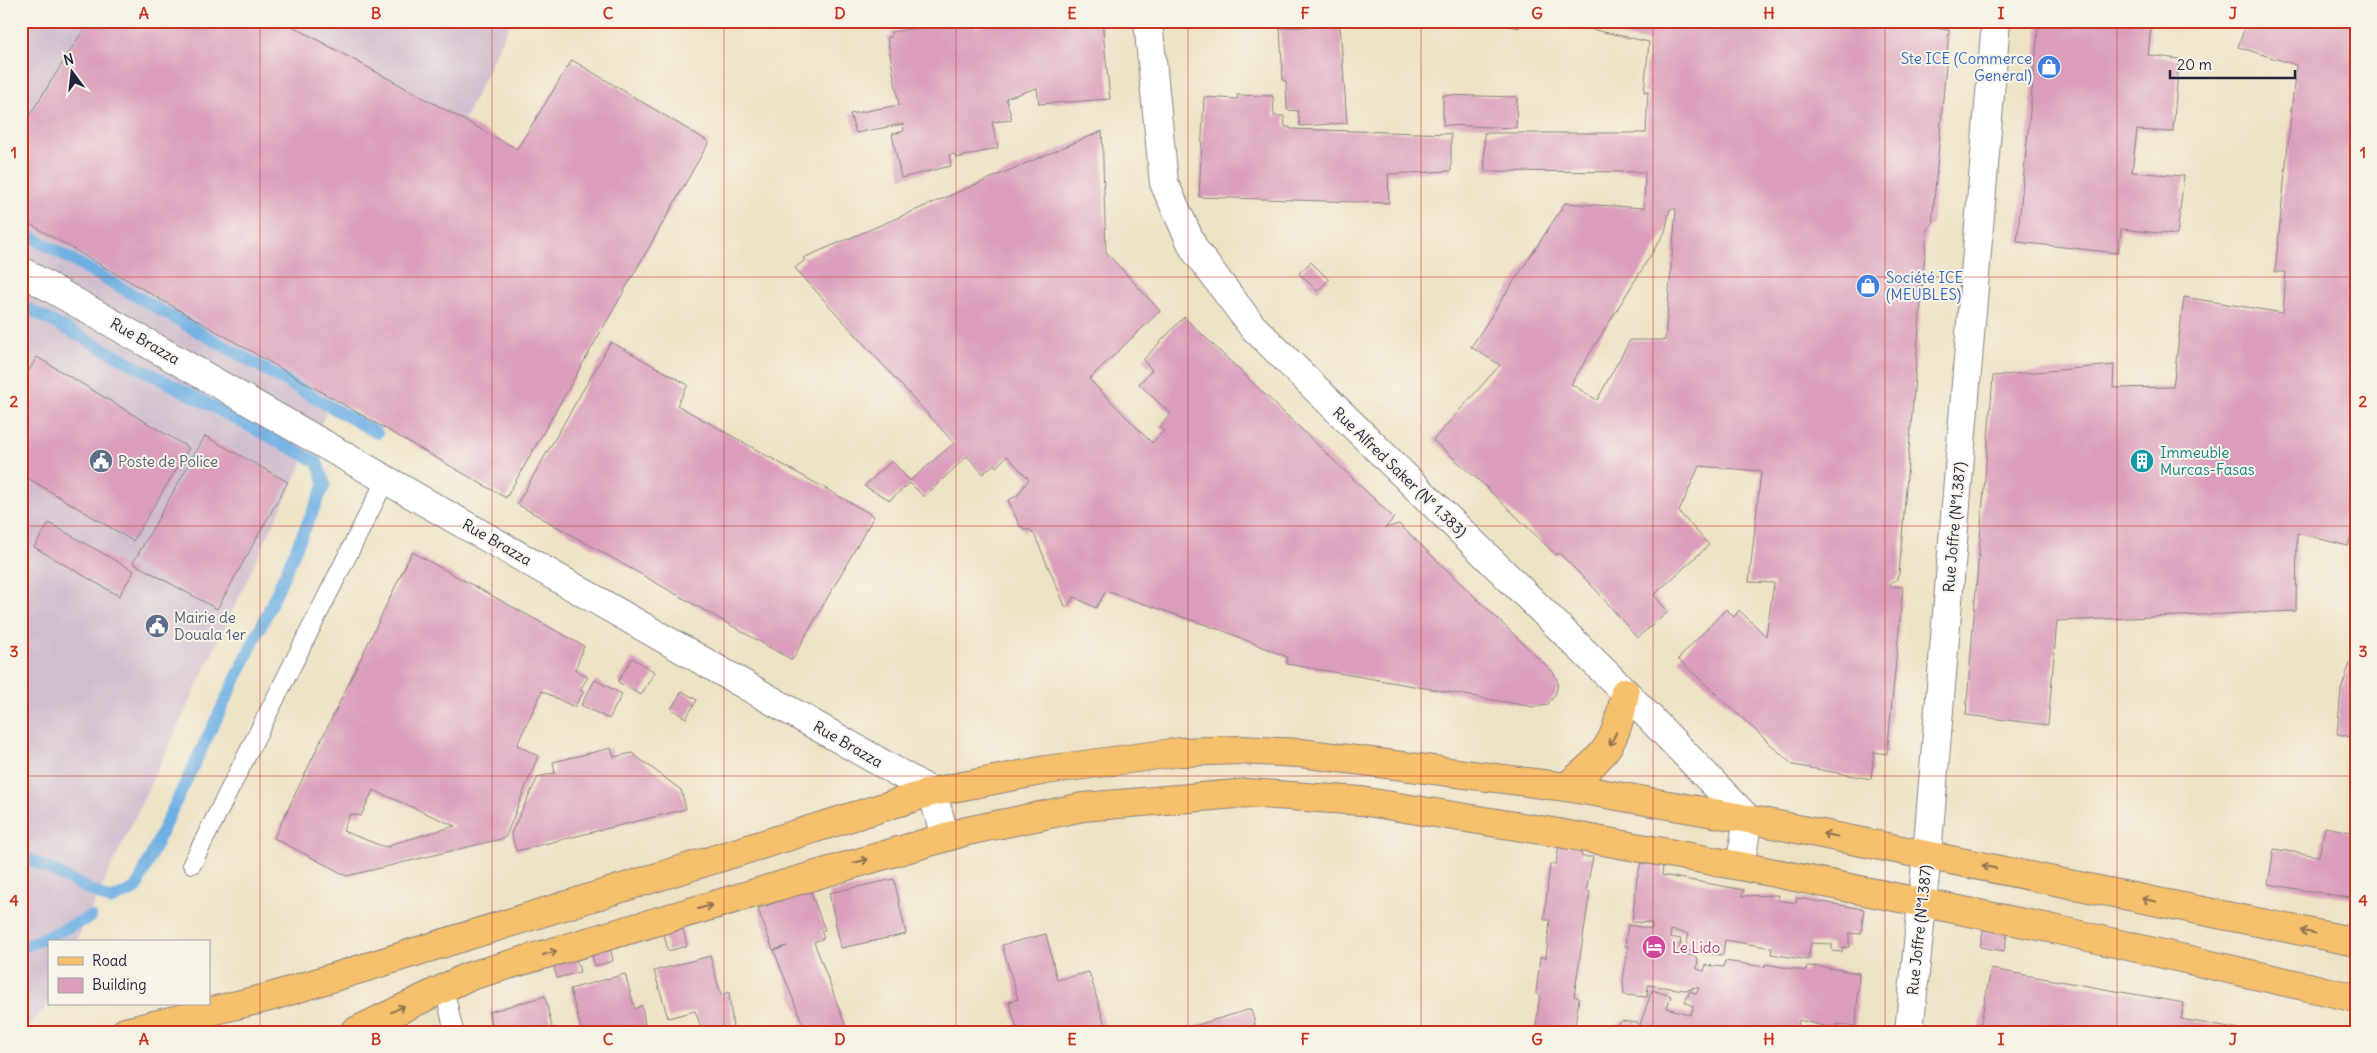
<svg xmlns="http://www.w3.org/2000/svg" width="2377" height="1053" font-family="Delius,sans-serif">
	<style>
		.industrial { fill: #d0bdce }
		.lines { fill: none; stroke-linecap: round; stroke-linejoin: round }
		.stream { stroke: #6eb0e3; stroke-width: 12 }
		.building { fill: #da9ebc; fill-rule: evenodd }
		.service-casing { stroke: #888280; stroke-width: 20 }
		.minor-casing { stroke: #888280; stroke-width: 30 }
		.primary-casing { stroke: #888280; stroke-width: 30 }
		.service { stroke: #fff; stroke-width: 18 }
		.minor { stroke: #fff; stroke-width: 28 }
		.primary { stroke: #f7c06c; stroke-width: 28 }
		.oneway { stroke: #8c7154 }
		.grid { fill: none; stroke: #c8321e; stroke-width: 1; stroke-opacity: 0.55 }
		.labels { text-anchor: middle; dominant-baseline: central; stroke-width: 4; stroke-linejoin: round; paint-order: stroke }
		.shop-label { font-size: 15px; fill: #366cbe; stroke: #f7f3e8; text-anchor: end }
		.street-label { font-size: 15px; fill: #22223b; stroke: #f7f3e8 }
		.culture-label { font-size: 15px; fill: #0d838f; stroke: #f7f3e8; text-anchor: start }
		.service-label { font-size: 15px; fill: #4e5e75; stroke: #f7f3e8; text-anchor: start }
		.hotel-label { font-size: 15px; fill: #b23c85; stroke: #f7f3e8; text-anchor: start }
		.neatline { fill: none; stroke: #c8321e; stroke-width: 2 }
		.grid-label { font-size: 16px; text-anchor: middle; font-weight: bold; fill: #c8321e }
	</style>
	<rect width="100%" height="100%" fill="#f7f3e8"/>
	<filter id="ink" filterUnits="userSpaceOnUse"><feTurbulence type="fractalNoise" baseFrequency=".02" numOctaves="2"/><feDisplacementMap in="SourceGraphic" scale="10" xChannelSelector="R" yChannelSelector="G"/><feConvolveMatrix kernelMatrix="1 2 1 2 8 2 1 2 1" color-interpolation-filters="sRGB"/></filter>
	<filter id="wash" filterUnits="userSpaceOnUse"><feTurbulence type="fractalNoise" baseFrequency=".0096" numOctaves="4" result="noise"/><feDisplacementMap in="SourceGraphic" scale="20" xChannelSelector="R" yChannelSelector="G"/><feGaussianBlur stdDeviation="1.12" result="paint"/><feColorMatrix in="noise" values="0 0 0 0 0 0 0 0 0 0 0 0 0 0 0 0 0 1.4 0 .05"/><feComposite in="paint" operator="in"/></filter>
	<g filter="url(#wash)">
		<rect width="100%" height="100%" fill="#eee2c5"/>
		<path class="industrial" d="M21,21H511L76,942H49V999L44,1010L22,1032Z"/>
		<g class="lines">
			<g class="stream">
				<path d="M21,231L377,433"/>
				<path d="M21,305L317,462L325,484L266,616L164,827L136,889L110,900L21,855"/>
				<path d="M21,948L91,917"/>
			</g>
		</g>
		<g id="blocks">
			<g class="building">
				<path d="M89,21H283L517,149L572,60L709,142L506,498L21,219V129Z"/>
				<path d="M959,21L975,22V27L1012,21H1102L1110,99L1039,104L1037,88L1006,98L1012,120L992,122L998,148L956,158L955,154L949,155L951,166L901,178L892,134L904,131L903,124L856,133L850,114L899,105L887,37H891V32Z"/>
				<path d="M1496,21H1521L1519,28L1496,23Z"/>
				<path d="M1554,21H1874L1949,30L1932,225L1927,229L1899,574L1896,580L1891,582L1890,586L1903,587L1887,754L1874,752L1871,779L1793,765L1678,659L1726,609L1734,617L1739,610L1766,636L1774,583L1749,582L1761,471L1699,466L1679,512L1709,545L1654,595L1668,612L1637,638L1596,590L1559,553L1556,555L1485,486L1433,440L1500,365L1471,347L1565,203L1644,208L1645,172L1485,171L1484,133H1646L1648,91L1644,92L1649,42ZM1670,209H1676L1665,340H1630L1597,400L1571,384L1665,232Z"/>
				<path d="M2039,21H2138L2151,25L2148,55L2179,59L2173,132L2137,130L2132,172L2184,176L2177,235L2121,229L2118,253L2017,242Z"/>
				<path d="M2247,21H2356V535L2352,533L2348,546L2297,533L2296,611L2057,621L2048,725L1966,715L1993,376L2114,365L2113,388L2173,387L2184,297L2283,313L2286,272H2275L2296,65L2238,47Z"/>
				<path d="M1340,25L1347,123L1300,126L1298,111L1287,110L1286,81H1283L1280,28Z"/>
				<path d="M1237,95L1273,96L1274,116H1284L1285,127H1290V129L1451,134V171L1388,174L1389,203L1199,197L1204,97L1238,99Z"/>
				<path d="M1443,95L1517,97L1516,128L1443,125Z"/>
				<path d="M1102,131L1106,252L1160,311L1089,379L1152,443L1164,431L1159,427L1171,414L1139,384L1152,370L1143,360L1184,317L1394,518L1385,528L1399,524L1553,672L1558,682L1557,689L1555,695L1547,705L1534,707L1287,664V657L1224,631L1106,591L1096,608L1074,597L1066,608L1035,536L1029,529L1024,531L1022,526L1020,527L1008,500L1017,496L1029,479L1007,456L996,467L994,464L983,474L967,456L924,497L910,483L890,500L864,486L892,461L910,481L954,443L795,268L805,260L803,258Z"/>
				<path d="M1311,262L1329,280L1317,291L1299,273Z"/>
				<path d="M611,342L688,385L677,405L874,516L792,660L517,504Z"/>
				<path d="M37,357L189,448L133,541L21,474V383Z"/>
				<path d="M205,436L288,482L217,609L133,563Z"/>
				<path d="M49,523L134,571L119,596L34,547Z"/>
				<path d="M412,552L584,646L575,670L588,677L580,690L584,692L574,707L542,691L517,745L538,756L505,838L347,876L274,838ZM373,790L455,826L392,844L390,847L382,846L343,831L350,814L361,816Z"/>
				<path d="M2356,645V738L2337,734L2341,690Z"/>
				<path d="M632,658L655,672L641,695L618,682Z"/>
				<path d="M595,680L622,694L609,719L581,705Z"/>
				<path d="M682,691L697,700L686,718L671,709Z"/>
				<path d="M611,748L614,757L632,753L681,790L686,809L516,851L511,833L538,777L555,773L553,762Z"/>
				<path d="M2325,827L2356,833V899L2268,884L2274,849L2319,856Z"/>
				<path d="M1559,845L1580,847L1582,857H1593L1586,891L1590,892L1574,996L1579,998L1574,1032H1535L1540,995L1536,994L1540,957L1546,958L1550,920H1544L1550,864H1556Z"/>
				<path d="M1641,863L1663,866L1662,875L1744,890L1742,896L1778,895L1777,900L1796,903L1797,898L1864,909L1861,934L1849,933V947H1842V952L1832,951V944L1811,943L1808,960L1771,954L1772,948L1725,940L1723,955L1685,951L1689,934L1671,930L1670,937L1681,939L1679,952L1698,958L1697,969L1704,971L1706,965L1723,967L1725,961L1765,967V964L1806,971L1807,966L1823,967L1859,973L1856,1026L1836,1024V1029L1799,1020L1797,1032L1642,1031L1640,1025L1652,990L1671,996L1667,1008L1691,1015L1693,1006L1685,1002L1690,991L1696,994L1699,988L1692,987L1693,989L1685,990L1648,985L1647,997L1624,995L1623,981L1628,946H1625L1628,925L1652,929V923L1632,922L1637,878Z"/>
				<path d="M894,879L906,934L841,948L829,893Z"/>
				<path d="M810,890L825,930L821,931L824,938L814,942L848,1032H806L774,951L787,946L773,950L758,909Z"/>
				<path d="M1985,921L2009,925L2004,951L1980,947Z"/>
				<path d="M683,929L687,946L668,951L664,934Z"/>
				<path d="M1046,934L1057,980L1089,972L1107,1032H1018L1009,1002L1018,999L1002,945Z"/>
				<path d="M610,946L613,961L595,966L591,951Z"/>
				<path d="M710,956L721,995L729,992L733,1029L687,1032L701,1027L695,1011L668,1018L654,971Z"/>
				<path d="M576,958L580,972L557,978L553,964Z"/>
				<path d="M1991,969L2184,1003L2181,1019L2251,1032H1979Z"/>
				<path d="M625,974L635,1009L642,1005L646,1032H582L570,989Z"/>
				<path d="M545,996L553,1032H494L489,1012Z"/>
				<path d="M1251,1009L1257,1032H1177V1031Z"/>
				<path d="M1622,1021L1638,1023L1635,1032H1611L1612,1028Z"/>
				<path d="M784,1026L786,1032H765V1031Z"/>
			</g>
		</g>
	</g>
	<g filter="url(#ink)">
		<use href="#blocks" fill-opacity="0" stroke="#888280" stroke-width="1"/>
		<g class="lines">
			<g class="service-casing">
				<g id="service">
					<path d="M192,864L386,479"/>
					<path d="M444,987L454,1032"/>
				</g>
			</g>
			<g class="minor-casing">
				<g id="minor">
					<path d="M1148,21L1164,183L1194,249L1252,326L1625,692L1748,819L1740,866"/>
					<path d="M21,271L932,792L945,836"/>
					<path d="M1909,1032L1927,855L1996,21"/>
				</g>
			</g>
			<g class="primary-casing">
				<g id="primary">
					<path d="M1566,787C1605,755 1617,744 1625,692"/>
					<path d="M125,1032L270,997L932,792L1046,770L1180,752L1240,750L1301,753L1566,787L1748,819L2356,942"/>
					<path d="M354,1032L467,977L967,831L1083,807L1248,793L1361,801L1553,832L1740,866L2049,928L2356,998"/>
				</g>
			</g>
			<use href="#service" class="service"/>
			<use href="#minor" class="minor"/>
			<use href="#primary" class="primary"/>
		</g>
		<defs><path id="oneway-shaft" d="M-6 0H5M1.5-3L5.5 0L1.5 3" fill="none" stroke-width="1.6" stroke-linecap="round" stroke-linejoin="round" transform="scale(1.25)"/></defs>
		<g class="oneway">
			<use href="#oneway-shaft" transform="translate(1613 739) rotate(116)"/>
			<use href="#oneway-shaft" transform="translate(1830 835) rotate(-169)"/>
			<use href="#oneway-shaft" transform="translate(861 861) rotate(-16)"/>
			<use href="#oneway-shaft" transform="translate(1989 867) rotate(-168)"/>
			<use href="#oneway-shaft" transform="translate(2149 900) rotate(-168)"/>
			<use href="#oneway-shaft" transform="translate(705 907) rotate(-16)"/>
			<use href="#oneway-shaft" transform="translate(2308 932) rotate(-168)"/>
			<use href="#oneway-shaft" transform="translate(550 953) rotate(-16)"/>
			<use href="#oneway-shaft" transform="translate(398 1009) rotate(-25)"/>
		</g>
	</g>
	<path class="grid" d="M260,21V1032M492,21V1032M724,21V1032M956,21V1032M1188,21V1032M1421,21V1032M1653,21V1032M1885,21V1032M2117,21V1032M21,277H2356M21,526H2356M21,776H2356"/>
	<defs>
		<g id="shop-disc" transform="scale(1.25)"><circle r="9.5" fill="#3f7fe0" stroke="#f7f3e8"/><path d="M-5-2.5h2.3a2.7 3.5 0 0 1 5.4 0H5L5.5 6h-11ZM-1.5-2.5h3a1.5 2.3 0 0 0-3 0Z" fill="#fff"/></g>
		<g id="civic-disc" transform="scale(1.25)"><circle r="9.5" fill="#5c6f8a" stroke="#f7f3e8"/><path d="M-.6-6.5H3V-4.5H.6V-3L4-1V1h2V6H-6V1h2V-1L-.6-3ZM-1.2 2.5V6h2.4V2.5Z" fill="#fff"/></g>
		<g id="building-disc" transform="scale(1.25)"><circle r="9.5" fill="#0f9aa8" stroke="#f7f3e8"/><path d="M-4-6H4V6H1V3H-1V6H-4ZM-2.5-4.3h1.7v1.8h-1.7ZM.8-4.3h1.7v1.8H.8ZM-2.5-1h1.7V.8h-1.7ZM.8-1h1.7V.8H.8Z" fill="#fff"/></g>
		<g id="hotel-disc" transform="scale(1.25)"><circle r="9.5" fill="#d1479c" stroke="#f7f3e8"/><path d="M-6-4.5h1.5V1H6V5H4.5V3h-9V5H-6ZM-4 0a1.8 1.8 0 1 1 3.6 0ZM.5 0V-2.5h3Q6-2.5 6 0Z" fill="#fff"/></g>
	</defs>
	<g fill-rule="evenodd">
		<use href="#shop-disc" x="2049" y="67"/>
		<use href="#shop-disc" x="1868" y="286"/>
		<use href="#civic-disc" x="101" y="461"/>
		<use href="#building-disc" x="2142" y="461"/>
		<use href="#civic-disc" x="157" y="626"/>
		<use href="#hotel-disc" x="1654" y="947"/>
	</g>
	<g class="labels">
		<g class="shop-label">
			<text x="2032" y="58">Ste ICE (Commerce<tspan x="2032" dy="17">General)</tspan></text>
			<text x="1886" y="277" text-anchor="start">Société ICE<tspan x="1886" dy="17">(MEUBLES)</tspan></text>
		</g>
		<g class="street-label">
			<text transform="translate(145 341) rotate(30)">Rue Brazza</text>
			<text transform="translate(1400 472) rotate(44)">Rue Alfred Saker (N° 1.383)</text>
			<text transform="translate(1954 527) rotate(-85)">Rue Joffre (N°1.387)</text>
			<text transform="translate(497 542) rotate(30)">Rue Brazza</text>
			<text transform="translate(848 744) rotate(30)">Rue Brazza</text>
			<text transform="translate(1919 930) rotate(-84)">Rue Joffre (N°1.387)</text>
		</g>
		<g class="culture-label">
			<text x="2160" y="452">Immeuble<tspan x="2160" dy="17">Murcas-Fasas</tspan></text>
		</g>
		<g class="service-label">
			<text x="118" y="461">Poste de Police</text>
			<text x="174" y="617">Mairie de<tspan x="174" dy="17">Douala 1er</tspan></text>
		</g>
		<g class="hotel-label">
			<text x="1672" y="947">Le Lido</text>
		</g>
	</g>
	<rect width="2377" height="1053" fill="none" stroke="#f7f3e8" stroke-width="55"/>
	<rect x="48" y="940" width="162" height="65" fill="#f7f3e8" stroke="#a29fa3"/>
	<rect x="58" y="957" width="25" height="8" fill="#f7c06c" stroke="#a29fa3"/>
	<text x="92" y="966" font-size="15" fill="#22223b">Road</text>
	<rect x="58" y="978" width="25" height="15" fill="#da9ebc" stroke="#a29fa3"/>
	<text x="92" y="990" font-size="15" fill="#22223b">Building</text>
	<g transform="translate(72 72) rotate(345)" stroke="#f7f3e8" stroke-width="4" paint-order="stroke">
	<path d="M0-4L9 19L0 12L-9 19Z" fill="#22223b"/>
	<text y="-8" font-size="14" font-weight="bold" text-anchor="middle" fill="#22223b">N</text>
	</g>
	<path d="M2170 70v8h125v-8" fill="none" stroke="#22223b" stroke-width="2.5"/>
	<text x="2177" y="70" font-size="15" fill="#22223b" stroke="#f7f3e8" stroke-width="4" paint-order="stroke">20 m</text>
	<rect x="28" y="28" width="2322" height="998" class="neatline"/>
	<g class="grid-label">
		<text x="144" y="19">A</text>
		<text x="376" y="19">B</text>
		<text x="608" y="19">C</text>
		<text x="840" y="19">D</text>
		<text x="1072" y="19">E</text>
		<text x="1305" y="19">F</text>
		<text x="1537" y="19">G</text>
		<text x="1769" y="19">H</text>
		<text x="2001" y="19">I</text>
		<text x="2233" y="19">J</text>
		<text x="14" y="158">1</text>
		<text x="2363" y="158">1</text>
		<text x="14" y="407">2</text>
		<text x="2363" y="407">2</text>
		<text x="14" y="657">3</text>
		<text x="2363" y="657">3</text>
		<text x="14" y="906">4</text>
		<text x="2363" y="906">4</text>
		<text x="144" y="1045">A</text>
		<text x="376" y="1045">B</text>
		<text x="608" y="1045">C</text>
		<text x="840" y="1045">D</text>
		<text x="1072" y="1045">E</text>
		<text x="1305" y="1045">F</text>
		<text x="1537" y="1045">G</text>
		<text x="1769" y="1045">H</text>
		<text x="2001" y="1045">I</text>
		<text x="2233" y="1045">J</text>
	</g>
</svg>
